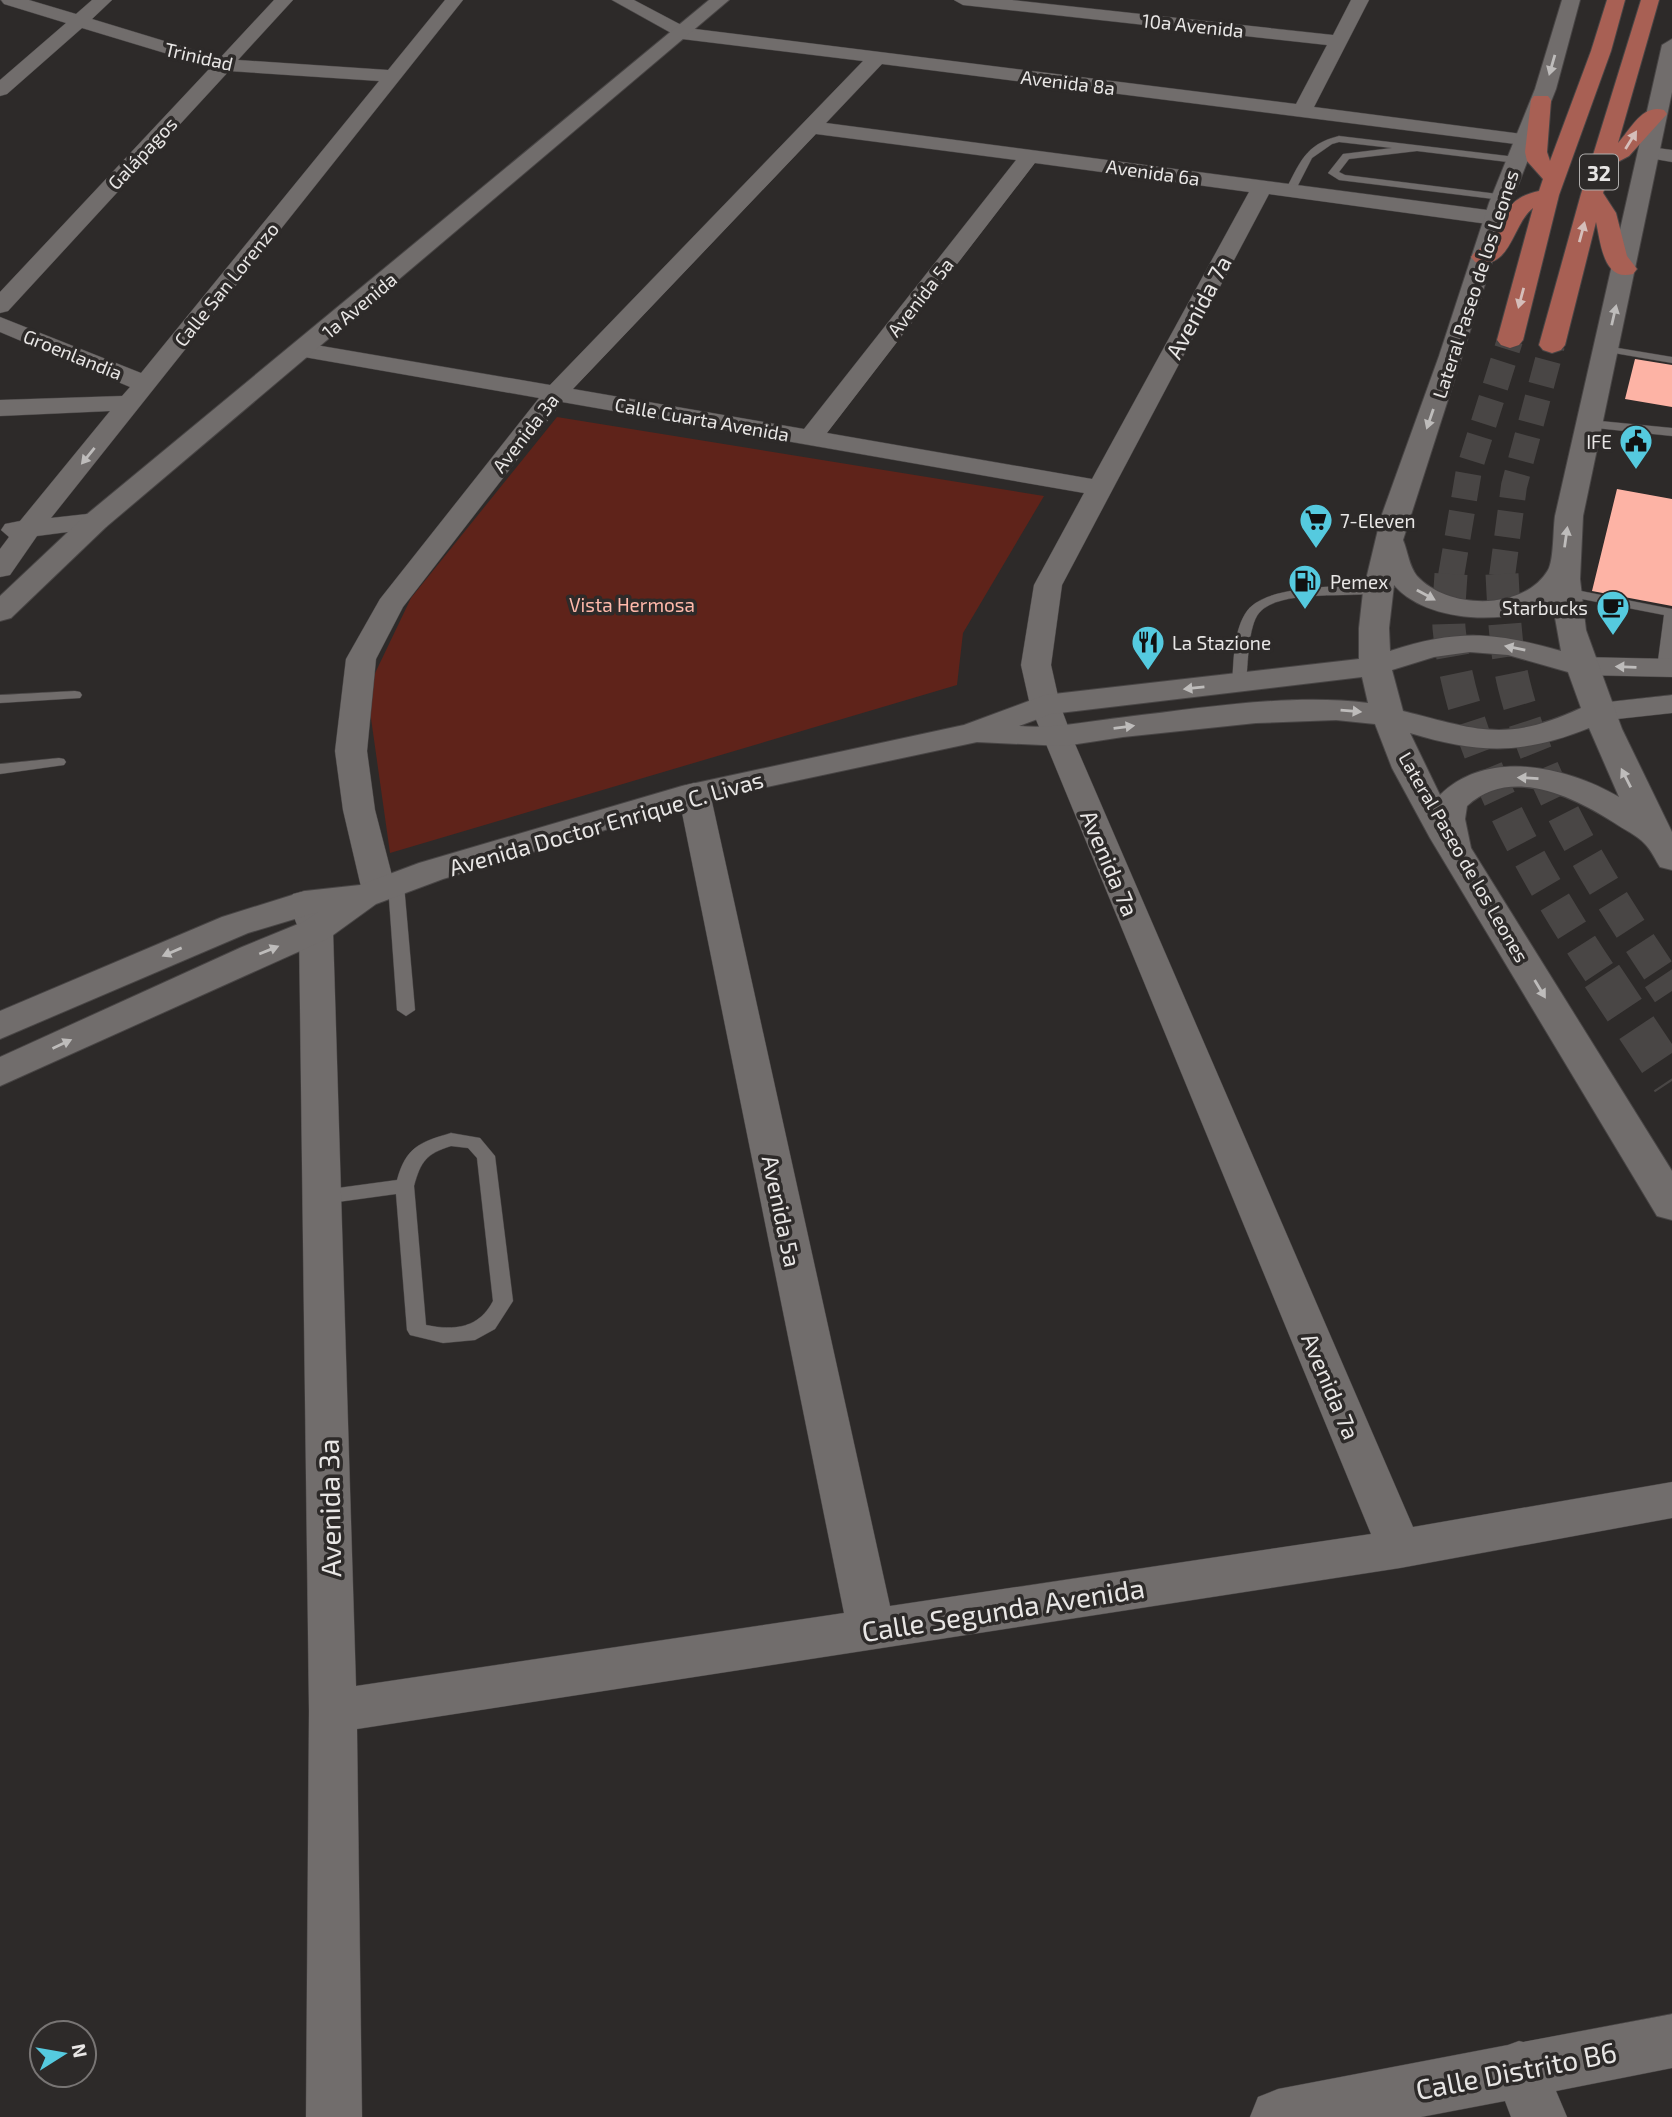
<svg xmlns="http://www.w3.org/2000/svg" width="1672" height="2117" font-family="'Exo 2',sans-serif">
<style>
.green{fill:#5f231a}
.building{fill:#fdb3a5}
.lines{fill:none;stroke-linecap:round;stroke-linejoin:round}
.primary-tunnel-far2{stroke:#494645;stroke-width:26;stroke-dasharray:26 13;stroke-linecap:butt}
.primary-tunnel-far1{stroke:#494645;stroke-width:33;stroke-dasharray:33 17;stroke-linecap:butt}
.primary-tunnel{stroke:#494645;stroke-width:41;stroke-dasharray:41 21;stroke-linecap:butt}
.lane-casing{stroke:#484545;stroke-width:1}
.street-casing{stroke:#484545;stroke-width:1}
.secondary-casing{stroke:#484545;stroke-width:2}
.primary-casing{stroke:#484545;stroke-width:2}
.lane{fill:#716d6c;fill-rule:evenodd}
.street{fill:#716d6c;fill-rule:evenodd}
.secondary{fill:#716d6c;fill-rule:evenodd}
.primary{fill:#a86054;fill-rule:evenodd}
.oneway{fill:#bebcbb}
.oneway2{fill:#d5beba}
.labels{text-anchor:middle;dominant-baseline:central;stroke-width:7;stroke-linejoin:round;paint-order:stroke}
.far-street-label{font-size:19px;fill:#e8e6e5;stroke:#2d2a29}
.far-poi-label{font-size:19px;fill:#e8e6e5;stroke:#2d2a29;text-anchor:start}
.far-park-label{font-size:19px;fill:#feb8aa;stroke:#2d2a29}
.shield{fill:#2d2a29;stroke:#b0aead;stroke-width:2}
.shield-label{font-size:21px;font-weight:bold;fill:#e8e6e5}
.street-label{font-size:23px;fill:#e8e6e5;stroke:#2d2a29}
.near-street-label{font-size:28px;fill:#e8e6e5;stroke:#2d2a29}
</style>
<rect width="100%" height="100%" fill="#2d2a29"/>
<path class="green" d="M557 417 1044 496 963 633 957 685 390 853 367 690 411 598Z"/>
<path class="building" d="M1635 359 1672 365V407L1625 399Z
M1617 489 1672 499V606L1592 591Z"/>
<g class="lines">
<path class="primary-tunnel-far2" d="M1451 576 1469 470 1510 340
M1502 576 1514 486 1552 345"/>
<path class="primary-tunnel-far1" d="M1451 574C1450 592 1448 610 1449 628 1460 748 1537 879 1603 978
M1502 574C1504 612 1505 648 1514 685 1541 792 1603 888 1663 978"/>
<path class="primary-tunnel" d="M1602 976 1672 1081
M1662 976 1672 991"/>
<defs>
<path id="lane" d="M1339 136 1516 157 1521 160 1516 163 1417 151 1349 159 1339 172 1345 175 1506 195 1507 197 1502 200 1339 180 1328 173 1343 154 1392 148 1339 142 1332 144 1312 158 1294 193H1286L1285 191C1300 163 1305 144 1339 136Z
M1606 346 1672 357V363L1602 351V347Z
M1590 420 1672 428V436L1586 427V421Z
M1378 585 1383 586V592C1352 599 1280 588 1259 613 1248 626 1248 665 1246 683L1239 687 1232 683C1234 661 1233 634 1245 614 1262 583 1346 587 1378 585Z
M1566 588 1672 609V661L1669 671H1659L1657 668 1664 615 1561 595 1559 592Z
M75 691 80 692 82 695 80 698 0 703V695Z
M59 758 64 759 66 762 64 765 0 774V764Z
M396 880 404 885 415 1010 406 1016 397 1010 388 885Z
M451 1133 480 1138 495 1156 513 1301 495 1329 475 1340 443 1343 410 1335 407 1330 396 1194 323 1204 316 1202 314 1197 316 1192 323 1190 397 1180C406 1147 420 1142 451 1133ZM451 1146 468 1148 477 1158 493 1301C479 1328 455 1331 426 1325L414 1186C421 1161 426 1154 451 1146Z"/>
<path id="street" d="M1 0H29L76 14 92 0H112L92 19 220 58 274 0H293L238 60 388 70 445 0H463L51 518 96 513 106 515 110 521 106 527 37 536 10 575 0 577V549L9 537 1 530 5 524 20 521 110 411 0 416V400L122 396 130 387 0 332V317L141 373 379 81 229 71 8 311 0 313V292L211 67 82 28 7 94 0 96V80L66 23 4 4Z
M612 0H634L687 28 1296 104 1327 45 963 5 954 0H1012L1333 35 1351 0H1369L1314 107 1530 135 1533 139 1530 143 1523 145 882 64 826 123 1495 211 1503 213 1506 218 1503 223 1495 225 1269 194 1062 585 1051 665 1060 705 1072 737 1413 1527 1672 1482V1518L1400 1568 357 1729 362 2117H306L309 1711 299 930 288 902 293 894 305 891 317 894 333 930 356 1686 844 1613 678 793 683 786 694 783 705 786 710 793 890 1606 1371 1534 1030 705 1021 665 1034 585 1084 493 562 402 403 607 376 659 367 751 375 810 396 891 391 898 379 902 367 898 362 891 343 810 335 751 346 659 380 599 539 398 304 357 295 355 292 350 295 345 304 343 550 385 863 61 682 39ZM816 134 1016 160 804 429 573 389ZM1035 163 1249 192 1092 479 827 433Z
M1650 147 1672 150V162L1643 157 1640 153 1643 149Z
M1581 657 1672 659V677L1581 675 1570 672 1566 666 1570 660Z
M1672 695V713L1599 721 1588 718 1584 712 1588 706 1599 703Z
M1672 2014V2068L1556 2091 1567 2117H1511L1505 2101 1421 2117H1250L1258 2097 1278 2089 1508 2045 1519 2041 1523 2042Z"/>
<path id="secondary" d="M709 0H729L106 527 11 618 0 621V596L86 515Z
M1562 0H1580L1556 89 1511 203 1403 540C1408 552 1409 566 1417 576 1448 610 1524 611 1548 570 1554 560 1553 529 1555 516L1662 45 1672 39V92L1583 516 1580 579 1586 630 1622 729 1672 832V870L1660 867C1655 859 1651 850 1645 844 1637 835 1623 829 1613 822 1572 796 1510 766 1467 806L1465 819 1471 848 1672 1171V1220L1657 1216 1430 838 1392 768 1375 724 1336 720 1256 723 1123 737 1064 746 977 742 701 801 443 879 376 904 329 938 0 1086V1057L242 947 303 922 318 912 248 933 0 1039V1011L222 917 305 891 360 885 419 863 682 786 964 725 1045 695 1359 659V628L1363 592 1381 517 1439 356 1489 203 1535 89ZM1394 585C1426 623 1511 627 1552 601L1561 651C1494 632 1458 629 1390 651L1389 628ZM1470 652 1508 655 1568 672 1581 708C1506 743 1478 730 1403 711L1392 670 1434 657ZM1362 677 1368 703C1292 693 1203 708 1126 717 1089 721 1056 729 1019 726L1051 714ZM1589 728 1619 797C1567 767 1488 748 1440 795L1410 733C1479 754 1522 755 1589 728Z"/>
<path id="primary" d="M1607 0H1625L1611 51 1559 195 1523 340 1519 345 1510 348 1501 345 1497 340 1533 208C1512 224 1511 271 1475 262L1471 257C1476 250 1483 248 1488 242 1508 218 1502 199 1539 191L1543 179 1527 161 1525 152 1531 100 1534 96H1548L1551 100 1547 152 1550 161 1591 51Z
M1641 0H1659L1618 143C1631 129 1642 104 1664 110L1667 114 1629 156 1612 165 1603 193 1616 213 1627 256 1637 269 1633 274C1603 282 1601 243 1596 222L1565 345 1561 350 1552 353 1543 350 1539 345 1581 194Z"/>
</defs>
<use href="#lane" class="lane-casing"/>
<use href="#street" class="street-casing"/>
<use href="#secondary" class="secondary-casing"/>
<use href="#primary" class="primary-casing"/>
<use href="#lane" class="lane"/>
<use href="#street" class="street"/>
<use href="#secondary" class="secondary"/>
<use href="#primary" class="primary"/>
</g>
<defs><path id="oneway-solid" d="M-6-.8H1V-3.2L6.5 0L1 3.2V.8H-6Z" transform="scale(1.75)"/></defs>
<g class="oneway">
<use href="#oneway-solid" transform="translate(1552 65) rotate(106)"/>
<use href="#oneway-solid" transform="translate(1614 315) rotate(-77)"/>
<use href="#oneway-solid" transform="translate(1430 419) rotate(109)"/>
<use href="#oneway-solid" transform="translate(88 456) rotate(129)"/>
<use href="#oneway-solid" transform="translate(1566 537) rotate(-82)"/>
<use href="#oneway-solid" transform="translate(1426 595) rotate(29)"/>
<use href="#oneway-solid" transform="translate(1515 648) rotate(-169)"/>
<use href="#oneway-solid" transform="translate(1626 667) rotate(-178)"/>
<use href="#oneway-solid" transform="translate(1194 688) rotate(174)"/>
<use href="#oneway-solid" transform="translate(1351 711) rotate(5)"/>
<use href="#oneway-solid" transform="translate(1124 727) rotate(-7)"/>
<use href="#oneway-solid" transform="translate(1528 778) rotate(-177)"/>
<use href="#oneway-solid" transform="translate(1626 778) rotate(-117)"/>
<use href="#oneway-solid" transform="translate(269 950) rotate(-22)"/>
<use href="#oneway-solid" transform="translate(172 952) rotate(157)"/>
<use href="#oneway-solid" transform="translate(1540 989) rotate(59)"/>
<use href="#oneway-solid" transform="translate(62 1044) rotate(-25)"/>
</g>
<g class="oneway2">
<use href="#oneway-solid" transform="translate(1631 140) rotate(-58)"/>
<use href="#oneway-solid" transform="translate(1582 232) rotate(-75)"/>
<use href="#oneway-solid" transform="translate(1521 298) rotate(105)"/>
</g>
<defs>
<symbol id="civic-pin" viewBox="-11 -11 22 30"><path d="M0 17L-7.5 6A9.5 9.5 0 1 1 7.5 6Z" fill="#55cadf" stroke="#2d2a29"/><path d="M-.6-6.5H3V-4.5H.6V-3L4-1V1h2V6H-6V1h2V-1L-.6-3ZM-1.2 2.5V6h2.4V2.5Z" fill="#111"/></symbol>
<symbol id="supermarket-pin" viewBox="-11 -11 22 30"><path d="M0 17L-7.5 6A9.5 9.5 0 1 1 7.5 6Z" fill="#55cadf" stroke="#2d2a29"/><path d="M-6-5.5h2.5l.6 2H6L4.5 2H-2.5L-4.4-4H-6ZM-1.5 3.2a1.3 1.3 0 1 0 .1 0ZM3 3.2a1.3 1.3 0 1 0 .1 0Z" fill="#111"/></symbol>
<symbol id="fuel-pin" viewBox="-11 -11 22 30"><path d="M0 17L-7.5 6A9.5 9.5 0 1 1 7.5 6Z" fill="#55cadf" stroke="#2d2a29"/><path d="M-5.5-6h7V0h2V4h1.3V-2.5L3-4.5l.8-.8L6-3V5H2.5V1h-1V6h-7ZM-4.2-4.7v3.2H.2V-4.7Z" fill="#111"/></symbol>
<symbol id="cafe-pin" viewBox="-11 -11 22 30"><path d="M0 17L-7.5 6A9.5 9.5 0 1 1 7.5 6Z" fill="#55cadf" stroke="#2d2a29"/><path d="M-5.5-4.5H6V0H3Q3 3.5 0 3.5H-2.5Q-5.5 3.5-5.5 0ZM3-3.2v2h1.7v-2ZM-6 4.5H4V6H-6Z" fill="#111"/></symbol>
<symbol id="restaurant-pin" viewBox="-11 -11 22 30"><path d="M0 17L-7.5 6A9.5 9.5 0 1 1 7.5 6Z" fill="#55cadf" stroke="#2d2a29"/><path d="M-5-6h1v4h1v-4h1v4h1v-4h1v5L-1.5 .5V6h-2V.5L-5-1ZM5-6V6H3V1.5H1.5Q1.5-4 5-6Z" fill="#111"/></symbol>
</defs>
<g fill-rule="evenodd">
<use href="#civic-pin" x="1617" y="422" width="38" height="52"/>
<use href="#supermarket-pin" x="1297" y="501" width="38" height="52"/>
<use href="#fuel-pin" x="1286" y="562" width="38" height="52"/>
<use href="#cafe-pin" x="1594" y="588" width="38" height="52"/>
<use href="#restaurant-pin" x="1129" y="623" width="38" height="52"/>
</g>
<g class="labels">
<g class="far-street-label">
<text transform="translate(1193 25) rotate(6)">10a Avenida</text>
<text transform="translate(199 56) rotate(13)">Trinidad</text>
<text transform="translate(1068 82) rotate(7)">Avenida 8a</text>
<text transform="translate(142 153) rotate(-47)">Galápagos</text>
<text transform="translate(1153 172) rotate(8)">Avenida 6a</text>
<text transform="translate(226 284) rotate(-51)">Calle San Lorenzo</text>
<text transform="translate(1475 284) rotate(-72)">Lateral Paseo de los Leones</text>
<text transform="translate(920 297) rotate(-52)">Avenida 5a</text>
<text transform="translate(359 305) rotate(-40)">1a Avenida</text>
<text transform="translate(73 354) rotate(22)">Groenlandia</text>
<text transform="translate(702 419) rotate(10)">Calle Cuarta Avenida</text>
<text transform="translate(525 433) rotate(-52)">Avenida 3a</text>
<text transform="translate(1464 857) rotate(60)">Lateral Paseo de los Leones</text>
</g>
<g class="far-poi-label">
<text x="1612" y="441" text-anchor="end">IFE</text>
<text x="1340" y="520">7-Eleven</text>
<text x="1330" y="581">Pemex</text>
<text x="1588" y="607" text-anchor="end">Starbucks</text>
<text x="1172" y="642">La Stazione</text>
</g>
<g class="far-park-label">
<text x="632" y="604">Vista Hermosa</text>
</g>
<rect class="shield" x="1580" y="154.5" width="38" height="35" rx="5"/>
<g class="shield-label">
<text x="1599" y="172">32</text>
</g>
<g class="street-label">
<text transform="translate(1198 307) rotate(-62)">Avenida 7a</text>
<text transform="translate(606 823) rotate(-16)">Avenida Doctor Enrique C. Livas</text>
<text transform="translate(1110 863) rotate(67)">Avenida 7a</text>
<text transform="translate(782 1211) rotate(78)">Avenida 5a</text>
<text transform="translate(1331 1386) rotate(67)">Avenida 7a</text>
</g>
<g class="near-street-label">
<text transform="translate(329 1508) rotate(-91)">Avenida 3a</text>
<text transform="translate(1003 1609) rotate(-9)">Calle Segunda Avenida</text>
<text transform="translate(1516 2070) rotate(-11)">Calle Distrito B6</text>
</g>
</g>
<g transform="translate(63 2054) rotate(79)"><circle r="33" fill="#2d2a29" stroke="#787574" stroke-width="2"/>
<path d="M0-5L12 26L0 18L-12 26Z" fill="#55cadf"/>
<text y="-10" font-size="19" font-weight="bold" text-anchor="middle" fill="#e8e6e5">N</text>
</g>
</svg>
